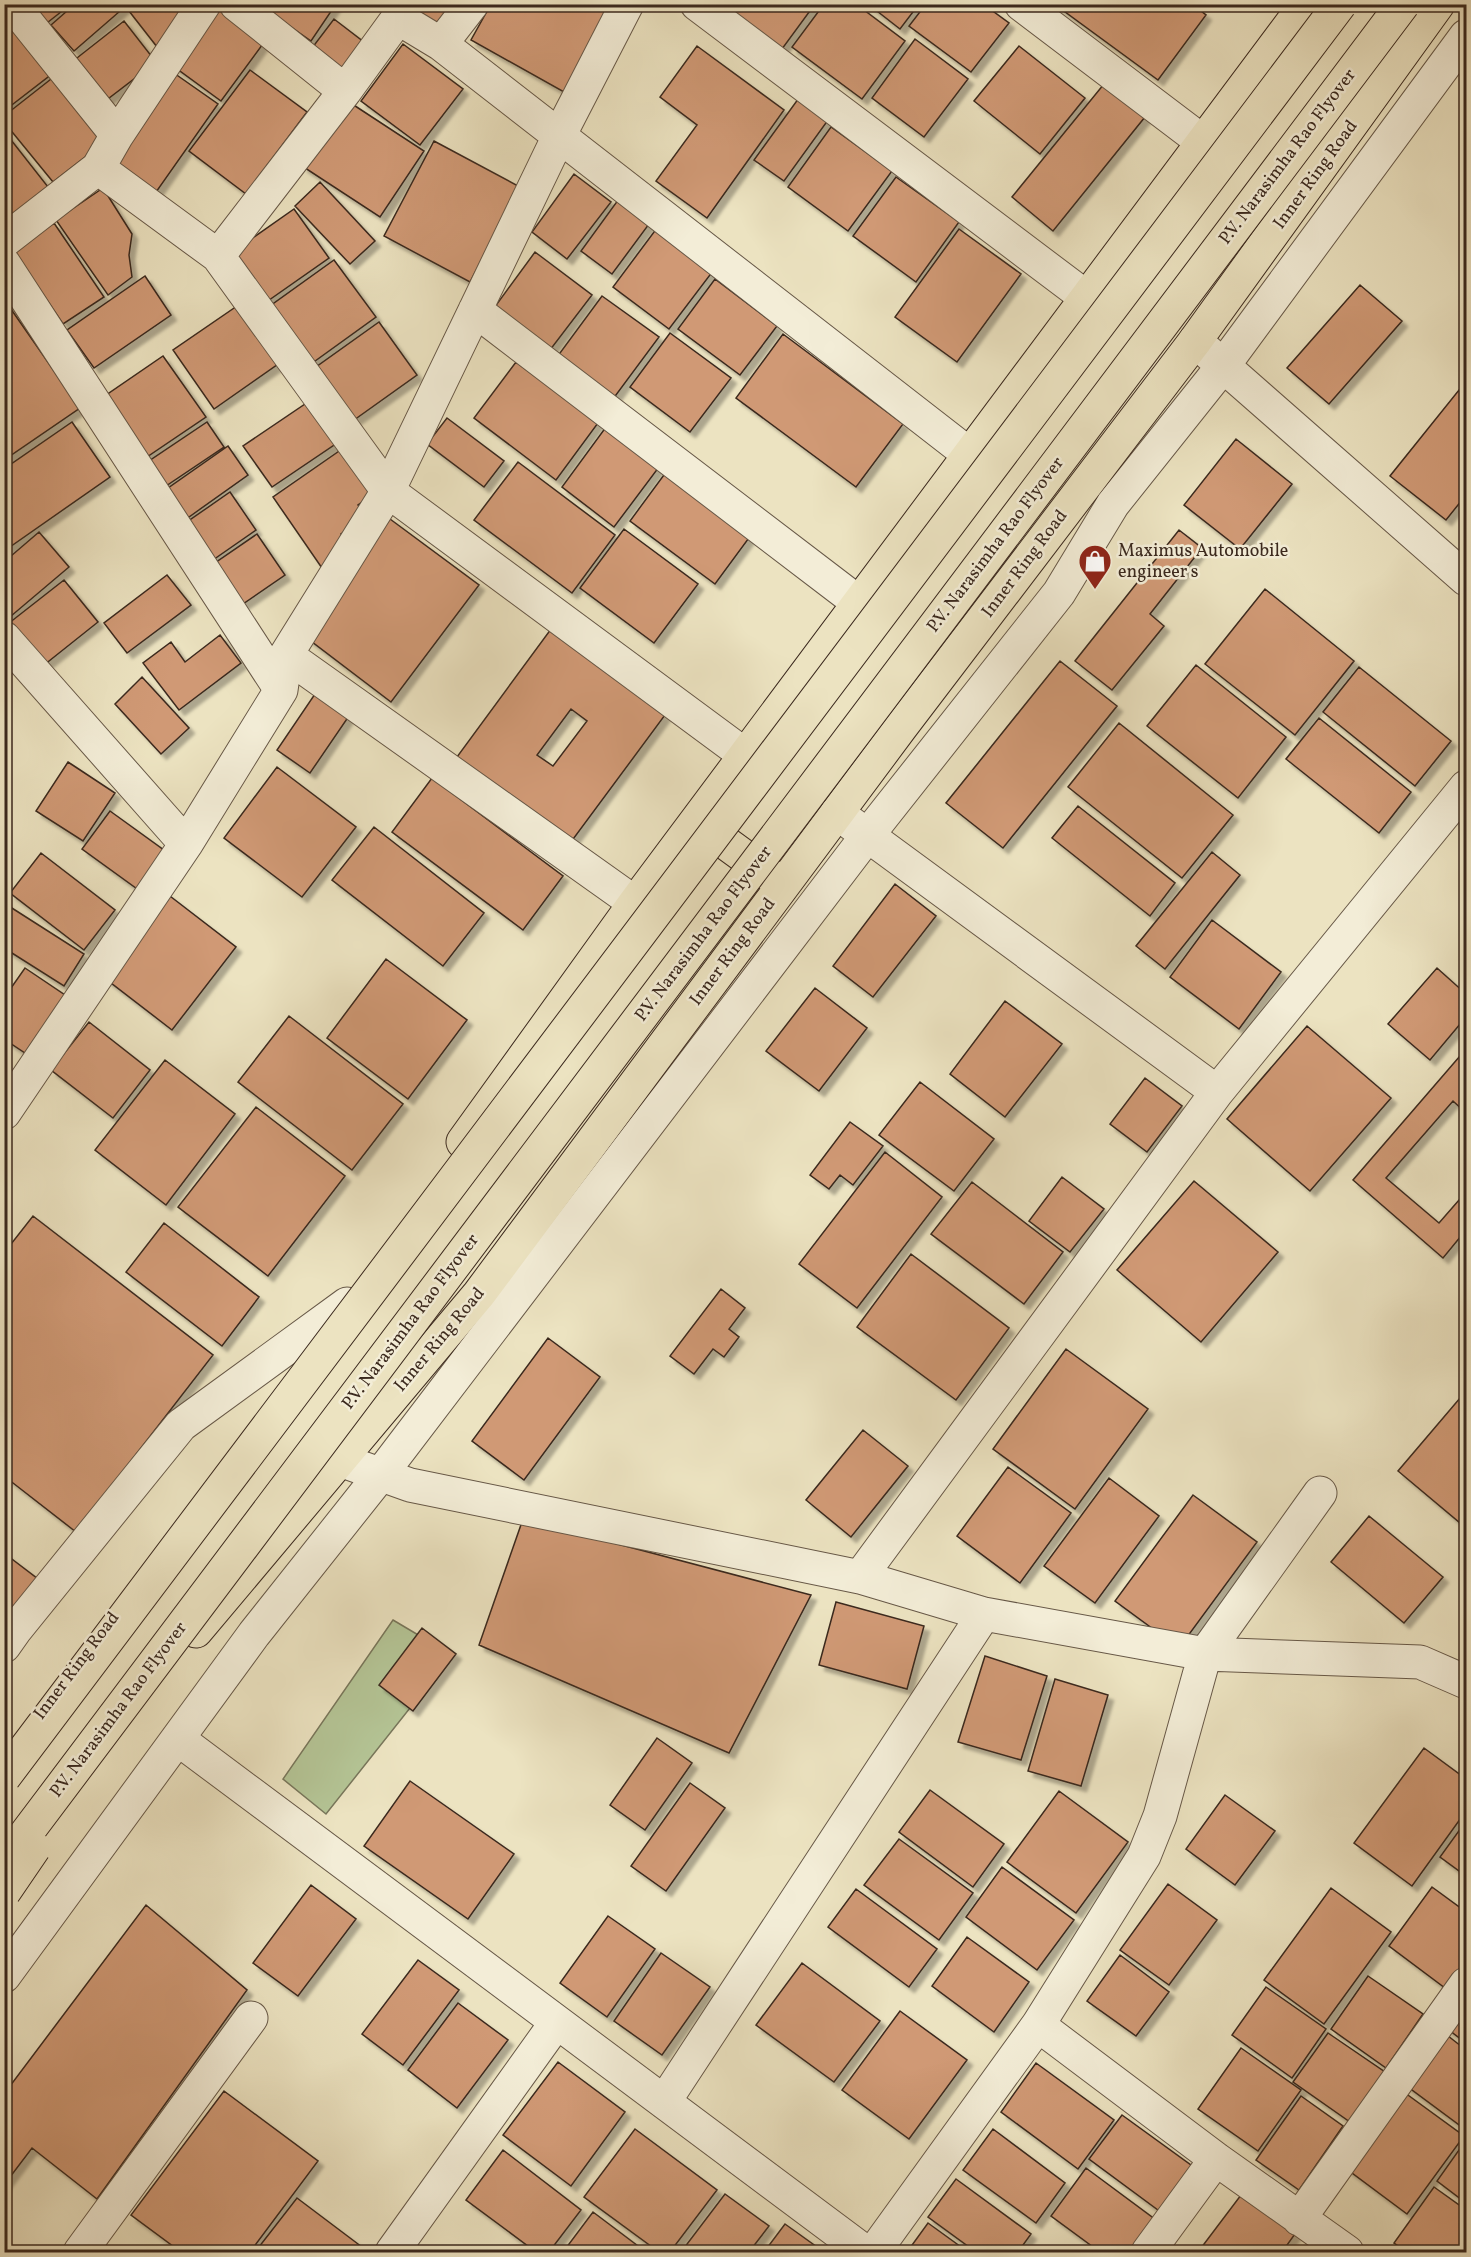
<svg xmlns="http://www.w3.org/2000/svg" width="1471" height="2257" font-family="Vollkorn,serif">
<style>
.green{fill:#b4c495;stroke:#78765a;stroke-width:1.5}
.building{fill:#d09975;stroke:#3b291e;stroke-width:1.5;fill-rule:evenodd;filter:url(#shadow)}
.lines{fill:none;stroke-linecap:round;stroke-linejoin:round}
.minor-casing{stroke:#675847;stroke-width:35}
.tertiary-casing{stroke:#675847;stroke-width:35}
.primary-casing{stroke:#3b291e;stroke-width:35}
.minor{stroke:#f3edd7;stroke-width:33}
.tertiary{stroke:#f3edd7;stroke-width:33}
.primary{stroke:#ece3c1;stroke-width:33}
.motorway-bridge-casing{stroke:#3b291e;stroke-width:35;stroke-linecap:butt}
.motorway-bridge{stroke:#ece3c1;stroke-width:33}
.labels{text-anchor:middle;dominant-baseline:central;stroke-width:5;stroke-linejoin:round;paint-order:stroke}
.street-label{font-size:18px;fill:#3b291e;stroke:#f3edd7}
.poi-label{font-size:18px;fill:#3b291e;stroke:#f3edd7;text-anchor:start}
</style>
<defs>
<filter id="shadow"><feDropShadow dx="5.5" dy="5.5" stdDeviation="1.5" flood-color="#0004"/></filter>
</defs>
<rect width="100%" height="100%" fill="#ece3c1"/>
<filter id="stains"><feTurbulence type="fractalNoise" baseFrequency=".00333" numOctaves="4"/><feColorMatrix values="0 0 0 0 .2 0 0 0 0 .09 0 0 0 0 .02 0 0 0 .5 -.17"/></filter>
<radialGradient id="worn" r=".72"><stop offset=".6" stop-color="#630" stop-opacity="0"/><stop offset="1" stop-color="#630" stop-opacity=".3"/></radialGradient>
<path class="green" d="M393 1620 452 1655 326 1814 283 1779Z"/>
<path class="building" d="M22 4H71L38 30Z
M75 4H127V5L74 51 51 25Z
M137 4H198L161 52 129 11Z
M211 4H223L268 37 221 101 169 63Z
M266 4H336L311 41 264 8Z
M402 4H455L438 29Z
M491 4H613L564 92 471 40Z
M723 4H815L782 49Z
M824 4H856L905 41 862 99 792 47Z
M868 4H919L900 29Z
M926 4H983L1009 23 971 72 909 26Z
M1058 4H1192L1206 15 1158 80 1057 6Z
M16 19 57 70 4 111V28Z
M334 19 373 49 352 78 312 48Z
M124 21 156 62 100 105 68 65Z
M915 39 968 79 924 137 872 98Z
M403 44 463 89 420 145 361 101Z
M697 46 784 110 707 218 656 181 697 125 660 97Z
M1019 46 1085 98 1040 154 974 101Z
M250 70 307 112 246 194 189 151Z
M171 71 218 104 154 195 107 162Z
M60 72 111 137 53 182 4 122V116Z
M1108 79 1149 112 1053 231 1012 197Z
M801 95 831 116 784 181 754 160Z
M346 100 424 151 380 217 302 166Z
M831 127 892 171 848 231 788 187Z
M4 131 52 192 4 229Z
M434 141 520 187 470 282 384 236Z
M574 174 611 202 567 259 532 232Z
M896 177 959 222 916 282 853 236Z
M320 182 375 241 350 264 295 206Z
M103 188 132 234 129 255 132 277 108 295 56 220Z
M621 196 652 220 612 274 581 251Z
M294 209 329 258 262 305 227 256Z
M54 223 104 297 63 324 13 250Z
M657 228 713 271 669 329 613 287Z
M959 229 1021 274 957 362 895 317Z
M535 252 592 295 550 350 494 308Z
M334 260 376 317 304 369 263 311Z
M145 276 171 315 94 368 67 330Z
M715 279 777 326 740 375 678 329Z
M1360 285 1402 321 1329 404 1287 368Z
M602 296 659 337 613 399 557 357Z
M6 302 80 408 4 460V304Z
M240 304 281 362 214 409 173 350Z
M379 322 417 375 347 425 309 372Z
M670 333 731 378 690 432 630 387Z
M783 334 903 424 856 487 736 398Z
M163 356 206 417 138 463 96 402Z
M516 362 598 423 556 480 474 418Z
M1459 390 1466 396V495L1446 520 1390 476Z
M311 400 340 441 272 487 243 446Z
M447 418 504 461 484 487 427 444Z
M72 422 110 477 7 549 4 545V469Z
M207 422 224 447 160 490 143 465Z
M606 427 659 467 614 527 562 487Z
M1236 439 1292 484 1240 549 1184 505Z
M228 446 248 475 182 522 161 493Z
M345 447 376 492 358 505 362 511 356 524 341 534 347 543 324 571 273 497Z
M518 462 615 535 572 593 474 520Z
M672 464 757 527 715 584 630 521Z
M230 492 256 530 210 562 184 524Z
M390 519 479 585 391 702 303 635Z
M624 529 698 584 654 643 580 588Z
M1179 530 1202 548 1150 614 1164 626 1112 690 1075 661Z
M39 532 69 567 4 622V562Z
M257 534 285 575 240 606 212 565Z
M167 575 191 605 127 653 104 623Z
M64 580 98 622 39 669 4 627Z
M1265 589 1354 661 1295 735 1205 664Z
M551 629 665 715 568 846 454 761ZM571 709 587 721 553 766 537 755Z
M220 635 241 663 179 710 143 663 171 642 185 662Z
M1060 661 1117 706 1003 848 946 803Z
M1196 665 1286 737 1238 798 1147 726Z
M1359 667 1451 741 1415 786 1323 712Z
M142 677 189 728 161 754 115 704Z
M317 691 351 713 310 773 277 750Z
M1319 718 1411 792 1379 833 1286 759Z
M1119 723 1233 815 1182 878 1068 787Z
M68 762 115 793 83 841 36 811Z
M277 767 356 827 302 897 224 838Z
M432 778 563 876 523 930 392 832Z
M1078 806 1175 883 1150 916 1052 838Z
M110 811 168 853 140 891 82 849Z
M374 827 484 913 443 966 332 880Z
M1212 852 1240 875 1165 969 1136 946Z
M41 853 115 910 84 950 10 893Z
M895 884 936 916 873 997 833 966Z
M166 893 236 947 172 1030 102 976Z
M4 903 84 954 64 986 4 948Z
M1212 920 1281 972 1239 1029 1170 977Z
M386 959 467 1020 408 1099 327 1038Z
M25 968 65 995 25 1053 4 1039V998Z
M1437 968 1466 994V1017L1430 1060 1388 1024Z
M815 988 867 1028 819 1091 766 1051Z
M1005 1001 1062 1044 1005 1117 950 1074Z
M289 1016 403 1104 352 1170 238 1082Z
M89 1022 150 1070 113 1118 51 1070Z
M1307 1026 1391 1098 1310 1191 1227 1119Z
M1466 1049V1113L1453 1101 1386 1178 1439 1223 1466 1192V1230L1443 1258 1353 1180Z
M165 1060 235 1114 166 1205 95 1150Z
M1145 1078 1182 1106 1147 1152 1110 1124Z
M920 1082 994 1139 954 1191 879 1135Z
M256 1107 345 1176 268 1276 178 1207Z
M850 1122 883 1146 853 1185 840 1175 829 1189 810 1175Z
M885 1152 942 1197 857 1308 799 1264Z
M1062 1177 1104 1209 1070 1252 1029 1221Z
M1194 1181 1278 1252 1201 1342 1117 1270Z
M972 1182 1063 1252 1024 1304 931 1234Z
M33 1216 213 1355 76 1532 4 1476V1253Z
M164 1223 259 1297 222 1346 126 1272Z
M911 1254 1009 1328 956 1400 857 1327Z
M721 1289 745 1308 729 1329 739 1337 724 1357 713 1349 694 1374 670 1356Z
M548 1338 600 1377 524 1480 472 1441Z
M1066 1349 1148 1409 1075 1509 993 1449Z
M1466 1391V1528L1398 1471Z
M863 1430 908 1466 851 1537 806 1500Z
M1008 1467 1071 1513 1020 1583 957 1536Z
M1109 1478 1159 1516 1095 1603 1044 1566Z
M1193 1495 1257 1542 1179 1648 1115 1601Z
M1369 1516 1443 1577 1404 1623 1331 1562Z
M523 1519 811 1595 729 1753 479 1645Z
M4 1553 38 1579 4 1622Z
M836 1602 924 1626 907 1689 819 1665Z
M422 1628 456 1654 413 1711 379 1685Z
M985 1656 1047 1676 1021 1760 958 1742Z
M1055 1679 1108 1695 1081 1786 1028 1771Z
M657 1738 692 1763 645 1830 610 1805Z
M1424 1748 1466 1779V1811L1412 1886 1354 1843Z
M410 1781 514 1854 468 1919 364 1846Z
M690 1783 725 1808 666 1891 631 1866Z
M930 1790 1004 1844 973 1887 899 1832Z
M1059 1791 1128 1842 1076 1913 1007 1862Z
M1225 1795 1275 1831 1235 1885 1186 1849Z
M1466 1821V1876L1440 1857Z
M899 1839 973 1893 939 1940 864 1885Z
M1002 1867 1074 1920 1037 1970 966 1917Z
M1168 1884 1217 1920 1169 1985 1120 1950Z
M311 1885 356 1919 298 1996 253 1963Z
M1432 1887 1466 1912V1975L1453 1994 1389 1946Z
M1331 1888 1391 1932 1324 2024 1264 1980Z
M856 1889 937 1949 909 1987 828 1927Z
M146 1905 247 1990 97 2199 32 2148 4 2185V2094Z
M608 1916 655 1949 607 2017 560 1983Z
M967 1937 1029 1982 994 2032 932 1986Z
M661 1953 710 1987 662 2055 614 2021Z
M1120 1955 1169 1992 1136 2036 1087 2001Z
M418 1960 459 1990 403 2065 362 2034Z
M802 1963 880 2021 834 2082 756 2025Z
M1368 1976 1423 2014 1386 2068 1331 2029Z
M1266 1987 1326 2029 1292 2078 1232 2035Z
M1466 1998V2043L1445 2027Z
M458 2003 508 2040 457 2108 408 2070Z
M900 2011 967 2060 909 2139 842 2090Z
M1443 2032 1466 2050V2130L1404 2084Z
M1328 2033 1385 2072 1350 2122 1293 2082Z
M1241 2048 1301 2090 1258 2151 1198 2109Z
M558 2062 625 2112 571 2186 503 2135Z
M1036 2063 1114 2120 1078 2169 1001 2112Z
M1401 2090 1464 2136 1407 2214 1344 2167Z
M224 2091 318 2161 250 2252H181L131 2215Z
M1301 2096 1343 2126 1299 2190 1256 2160Z
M1122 2115 1195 2168 1162 2213 1089 2159Z
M635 2129 717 2190 670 2252H659L584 2197Z
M993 2129 1065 2183 1036 2223 963 2170Z
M1466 2140V2203L1437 2181Z
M503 2150 581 2210 549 2252H536L466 2200Z
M1086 2168 1156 2220 1133 2252H1100L1051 2216Z
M956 2179 1031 2234 1018 2252H976L928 2217Z
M1434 2187 1466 2210V2252H1407L1394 2243Z
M725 2194 769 2226 749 2252H681Z
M1241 2195 1295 2234 1282 2252H1198Z
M297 2198 366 2250 364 2252H255Z
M593 2212 646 2252H563Z
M928 2223 968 2252H907Z
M785 2224 824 2252H764Z"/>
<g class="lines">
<defs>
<path id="minor" d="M12 4 117 135
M236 4 345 91
M697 4 1087 298
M1021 4 1203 142
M441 44 472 4
M98 168 218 256 388 491 745 755
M4 241 98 168 117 135 204 4
M218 256 345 91 398 18 441 44 970 455
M4 264 281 690
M475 310 859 603
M1195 341 1466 579
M4 638 186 844
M286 655 635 903
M837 813 1217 1092
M4 1113 186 844 281 690 286 655 388 491 559 136 627 4
M340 1460 410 1485 860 1577 984 1614 1205 1654 1420 1662 1466 1682
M860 1577 1217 1092 1466 787
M178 1739 865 2252
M1038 2025 1216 2159 1347 2252
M664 2102 984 1614
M1299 2219 1466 1984
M80 2252 251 2018
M392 2252 556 2023
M874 2252 1038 2025 1144 1856 1160 1816 1205 1654 1320 1493
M1148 2252 1216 2159"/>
<path id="tertiary" d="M4 1646 16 1629 181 1425 347 1304
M4 1976 254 1634 381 1474 867 836 1059 593 1113 504 1223 366 1466 36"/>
<path id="primary" d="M697 822 778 881
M463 1142 635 903 1306 4
M196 1631 479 1294 901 727 1195 341 1438 4"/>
</defs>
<use href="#minor" class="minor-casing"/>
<use href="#tertiary" class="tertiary-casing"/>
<use href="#primary" class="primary-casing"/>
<use href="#minor" class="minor"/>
<use href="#tertiary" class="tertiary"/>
<use href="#primary" class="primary"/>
<defs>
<path id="motorway-bridge" d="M4 1777 1340 4
M4 1863 1403 4
M4 1892 34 1848"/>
</defs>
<use href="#motorway-bridge" class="motorway-bridge-casing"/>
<use href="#motorway-bridge" class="motorway-bridge"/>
</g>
<defs>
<symbol id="shop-pin" viewBox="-11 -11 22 30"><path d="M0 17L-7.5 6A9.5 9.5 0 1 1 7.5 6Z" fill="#8f2418" stroke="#f3edd7"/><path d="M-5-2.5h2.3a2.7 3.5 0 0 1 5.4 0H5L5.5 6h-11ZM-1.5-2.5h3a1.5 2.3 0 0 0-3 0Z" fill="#fff"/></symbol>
</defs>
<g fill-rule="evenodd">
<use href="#shop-pin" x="1076" y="542" width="38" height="52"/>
</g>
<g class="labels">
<g class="street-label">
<text transform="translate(1288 157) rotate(-53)">P.V. Narasimha Rao Flyover</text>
<text transform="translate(1316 175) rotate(-54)">Inner Ring Road</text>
<text transform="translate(996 545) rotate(-53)">P.V. Narasimha Rao Flyover</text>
<text transform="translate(1025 564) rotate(-53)">Inner Ring Road</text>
<text transform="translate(704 934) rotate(-53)">P.V. Narasimha Rao Flyover</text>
<text transform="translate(733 952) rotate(-53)">Inner Ring Road</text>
<text transform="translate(411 1322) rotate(-53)">P.V. Narasimha Rao Flyover</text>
<text transform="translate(440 1340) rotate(-50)">Inner Ring Road</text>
<text transform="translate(77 1666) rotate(-53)">Inner Ring Road</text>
<text transform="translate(119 1710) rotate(-53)">P.V. Narasimha Rao Flyover</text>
</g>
<g class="poi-label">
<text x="1118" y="551">Maximus Automobile<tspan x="1118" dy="21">engineer s</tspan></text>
</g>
</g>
<rect width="1471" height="2257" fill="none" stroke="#ece3c1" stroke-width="24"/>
<rect x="6" y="6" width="1459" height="2245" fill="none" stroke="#3b291e" stroke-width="3"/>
<rect x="12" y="12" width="1447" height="2233" fill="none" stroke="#3b291e" stroke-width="1.5"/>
<rect width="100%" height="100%" filter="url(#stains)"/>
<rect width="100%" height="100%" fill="url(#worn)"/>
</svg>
